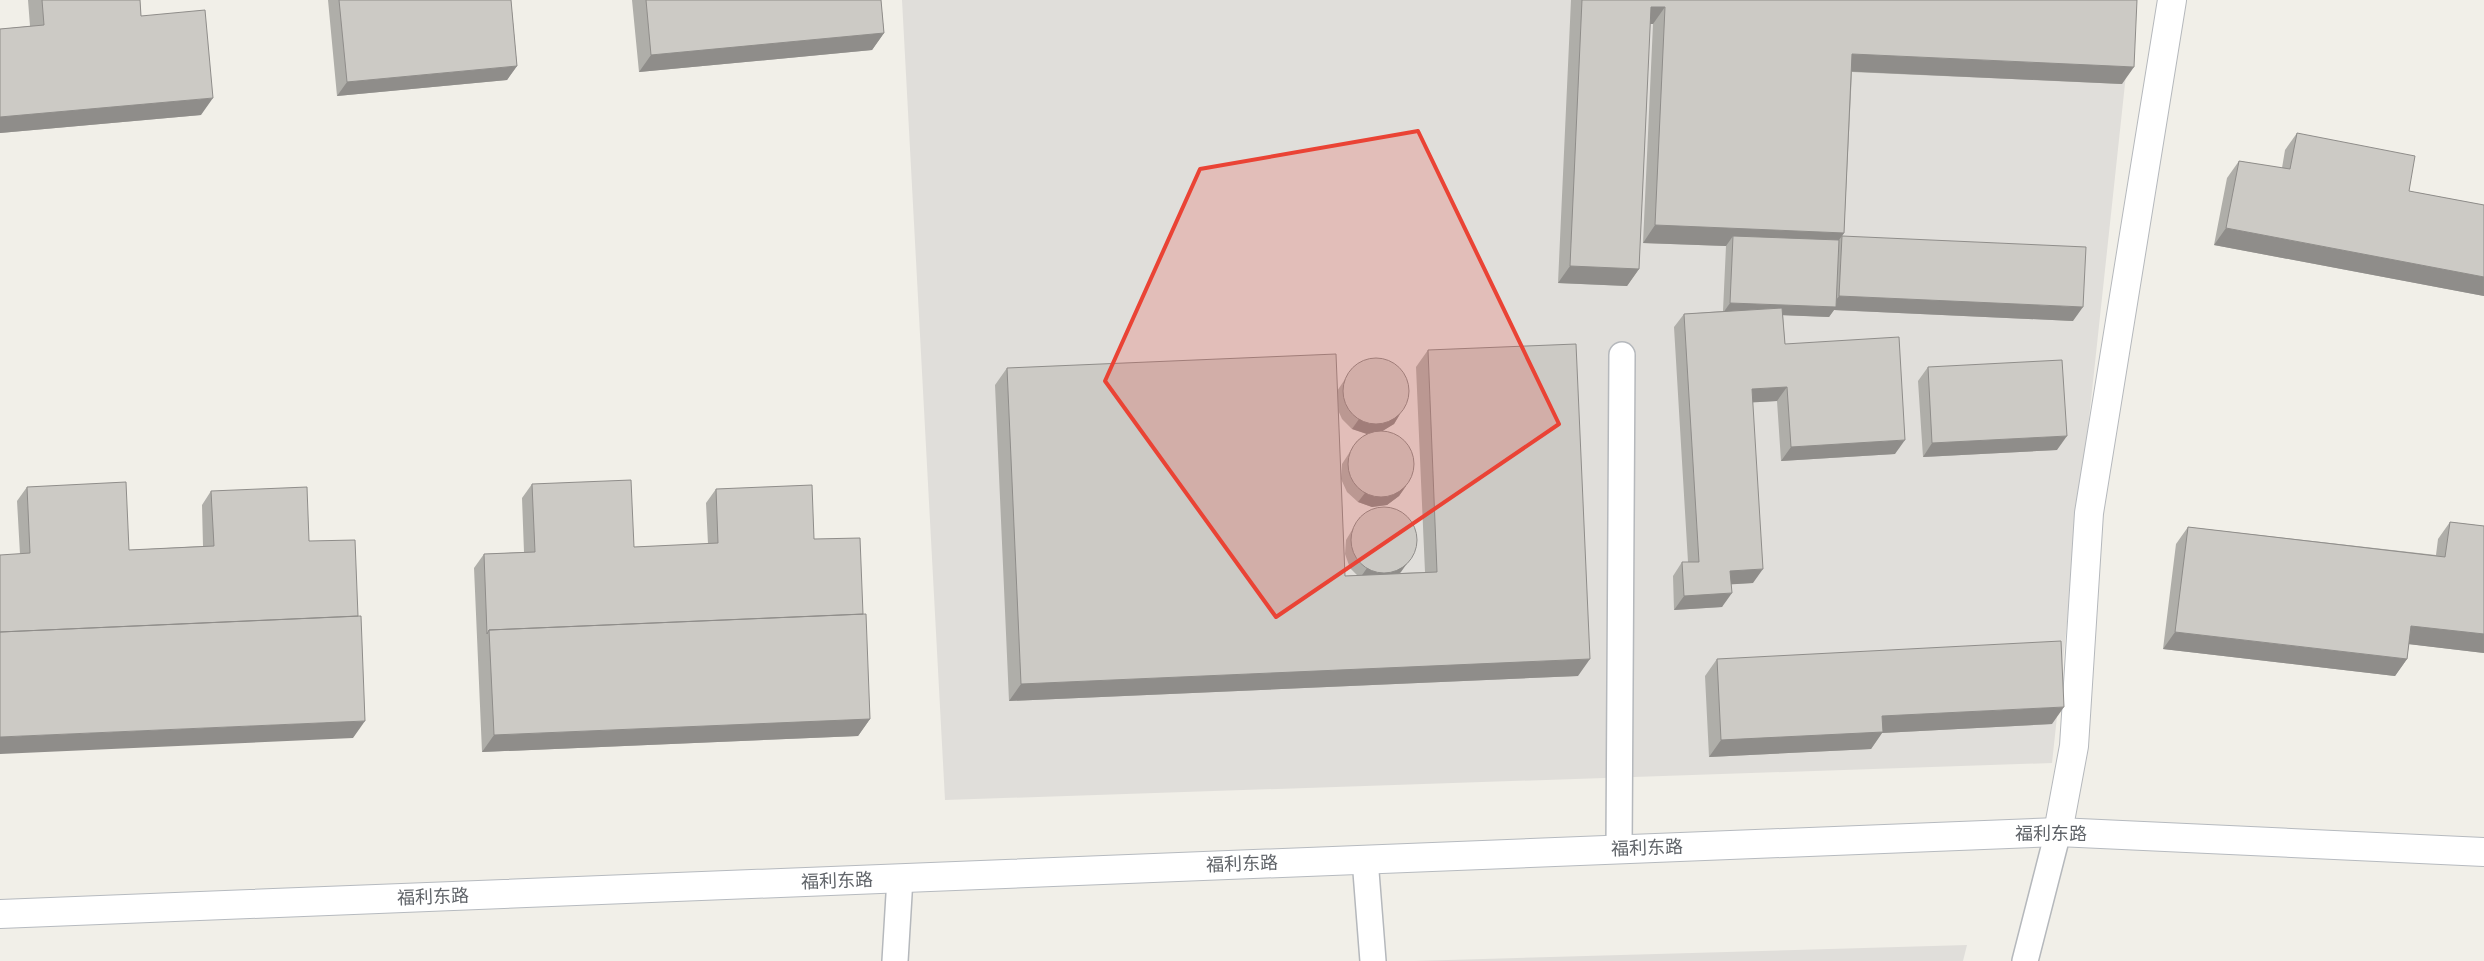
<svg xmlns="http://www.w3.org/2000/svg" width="2484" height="961" font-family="Cabin,'Noto Sans SC',sans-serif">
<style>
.industrial{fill:#e0deda}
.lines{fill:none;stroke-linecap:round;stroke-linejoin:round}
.lane-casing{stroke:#b5b8bc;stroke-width:28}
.street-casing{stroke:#b5b8bc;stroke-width:30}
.secondary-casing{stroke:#b6babf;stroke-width:30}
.lane{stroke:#fff;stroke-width:25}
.street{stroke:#fff;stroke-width:28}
.secondary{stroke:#fff;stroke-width:28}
.wall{fill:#afaea9}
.shaded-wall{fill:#8f8d8a}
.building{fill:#cccac5;stroke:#8f8d8a}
.marked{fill:#ea4335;fill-opacity:0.2;stroke:#ea4335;stroke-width:4;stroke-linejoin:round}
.labels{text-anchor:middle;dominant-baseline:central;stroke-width:5;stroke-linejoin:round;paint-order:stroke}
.street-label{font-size:18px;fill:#5f6368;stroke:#fff}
</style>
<rect width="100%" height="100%" fill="#f1efe8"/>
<path class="industrial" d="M902 0H2134L2052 763 945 800Z
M1967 945 1963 961H1414Z"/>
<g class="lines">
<defs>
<path id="lane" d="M1619 849 1622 355
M1365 859 1373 961
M895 961 900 878
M2025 961 2058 832"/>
<path id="street" d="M2058 832 2074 746 2089 513 2172 0"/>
<path id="secondary" d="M0 914 2058 832 2484 852"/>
</defs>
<use href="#lane" class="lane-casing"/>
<use href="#street" class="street-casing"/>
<use href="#secondary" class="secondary-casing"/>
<use href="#lane" class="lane"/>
<use href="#street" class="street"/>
<use href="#secondary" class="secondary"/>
</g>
<path class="wall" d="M28 0H140L141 16 201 115 0 133V29L30 26Z
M328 0H511L517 66 507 80 337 96Z
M632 0H881L884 33 872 50 639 72Z
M1571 0H2137L2122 84 1852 72 1844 233 1839 241 1842 236 2073 321 1834 310 1829 317 1783 315 1785 344 1895 454 1781 461 1777 401 1753 402V583L1731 584 1722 607 1674 610 1673 576 1682 562H1688L1674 327 1684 314 1723 311 1726 246 1643 243 1653 24H1650L1639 269 1627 286 1558 283Z
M2297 133 2409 191 2484 205V204V296L2214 245 2227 178 2239 161 2282 168 2285 150Z
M1428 350 1578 676 1009 701 995 385 1007 368 1337 391 1352 369 1400 414 1394 424 1382 431 1406 486 1399 496 1387 505 1372 507 1358 502 1347 492 1341 479 1342 464 1357 441 1369 433 1367 434 1352 429 1342 419 1338 410 1345 576 1357 575 1350 568 1345 554 1346 540 1360 517 1401 572 1400 573 1425 572 1416 367Z
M1928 367 2057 450 1923 457 1918 381Z
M532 484 634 547 708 544 706 503 716 489 814 539 863 614 870 719 858 736 482 752 474 568 484 554 524 552 522 498Z
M27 487 129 550 203 546 202 505 211 491 309 541 353 738 20 554 17 501Z
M2450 522 2484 526V653L2409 644 2407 659 2395 676 2163 649 2176 544 2188 527 2436 555 2438 539Z
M1717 659 2052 724 1882 733 1871 749 1709 757 1705 676Z"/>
<path class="shaded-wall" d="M1651 7H1665L1653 24H1639Z
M884 33 872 50 639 72 651 55Z
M1852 54 2134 67 2122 84 1840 71Z
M517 66 507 80 337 96 347 82Z
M213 98 201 115 0 133V117Z
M1655 225 1844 233 1832 250 1733 236 1726 246 1643 243Z
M2226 228 2484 277V296L2214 245Z
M1570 266 1639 269 1627 286 1558 283Z
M1839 296 2083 307 2073 321 1834 310 1829 317 1723 313 1730 303 1831 307Z
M1787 387 1777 401 1743 403 1752 389Z
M1400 414 1394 424 1381 432 1367 434 1352 429 1359 419Z
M2067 436 2057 450 1923 457 1932 443Z
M1905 440 1895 454 1781 461 1791 447Z
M1406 486 1399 496 1387 505 1372 507 1358 502 1365 493Z
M1408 562 1401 572 1389 580 1360 578 1367 568Z
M1763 569 1753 583 1721 585 1730 571Z
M1732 593 1722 607 1674 610 1684 596Z
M2411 626 2484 634V653L2399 643Z
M2175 632 2407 659 2395 676 2163 649Z
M1590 659 1578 676 1009 701 1021 684Z
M2064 707 2052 724 1882 733 1871 749 1709 757 1721 740 1882 716Z
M870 719 858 736 482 752 494 735Z
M365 721 353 738 0 754V737Z"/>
<path class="building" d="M42 0H140L141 16 205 10 213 98 0 117V29L44 25Z
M339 0H511L517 66 347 82Z
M646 0H881L884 33 651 55Z
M1582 0H2137L2134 67 1852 54 1844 233 1655 225 1665 7H1651L1639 269 1570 266Z
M2297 133 2415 156 2409 191 2484 205V277L2226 228 2239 161 2290 169Z
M1733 236 1839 240 1836 307 1730 303Z
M1842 236 2086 247 2083 307 1839 296Z
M1782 308 1785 344 1899 337 1905 440 1791 447 1787 387 1752 389 1763 569 1730 571 1732 593 1684 596 1682 562H1699L1684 314Z
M1576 344 1590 659 1021 684 1007 368 1336 354 1345 576 1437 572 1428 350Z
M1343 391a33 33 0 1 1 66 0a33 33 0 1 1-66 0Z
M2062 360 2067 436 1932 443 1928 367Z
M1348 464a33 33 0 1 1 66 0a33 33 0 1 1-66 0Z
M631 480 634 547 718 543 716 489 812 485 814 539 860 538 863 614 489 630 487 634 484 554 535 552 532 484Z
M126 482 129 550 214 546 211 491 307 487 309 541 355 540 358 616 0 632V555L30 553 27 487Z
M1351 540a33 33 0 1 1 66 0a33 33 0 1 1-66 0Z
M2450 522 2484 526V634L2411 626 2407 659 2175 632 2188 527 2445 557Z
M866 614 870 719 494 735 489 630Z
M361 616 365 721 0 737V632Z
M2061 641 2064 707 1882 716 1883 732 1721 740 1717 659Z"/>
<path class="marked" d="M1418 131 1559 424 1276 617 1105 381 1200 169Z"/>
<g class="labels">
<g class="street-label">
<text x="2051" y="834">福利东路</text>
<text transform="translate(1647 848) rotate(-2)">福利东路</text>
<text transform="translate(1242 864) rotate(-2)">福利东路</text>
<text transform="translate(837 881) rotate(-2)">福利东路</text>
<text transform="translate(433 897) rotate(-2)">福利东路</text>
</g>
</g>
</svg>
